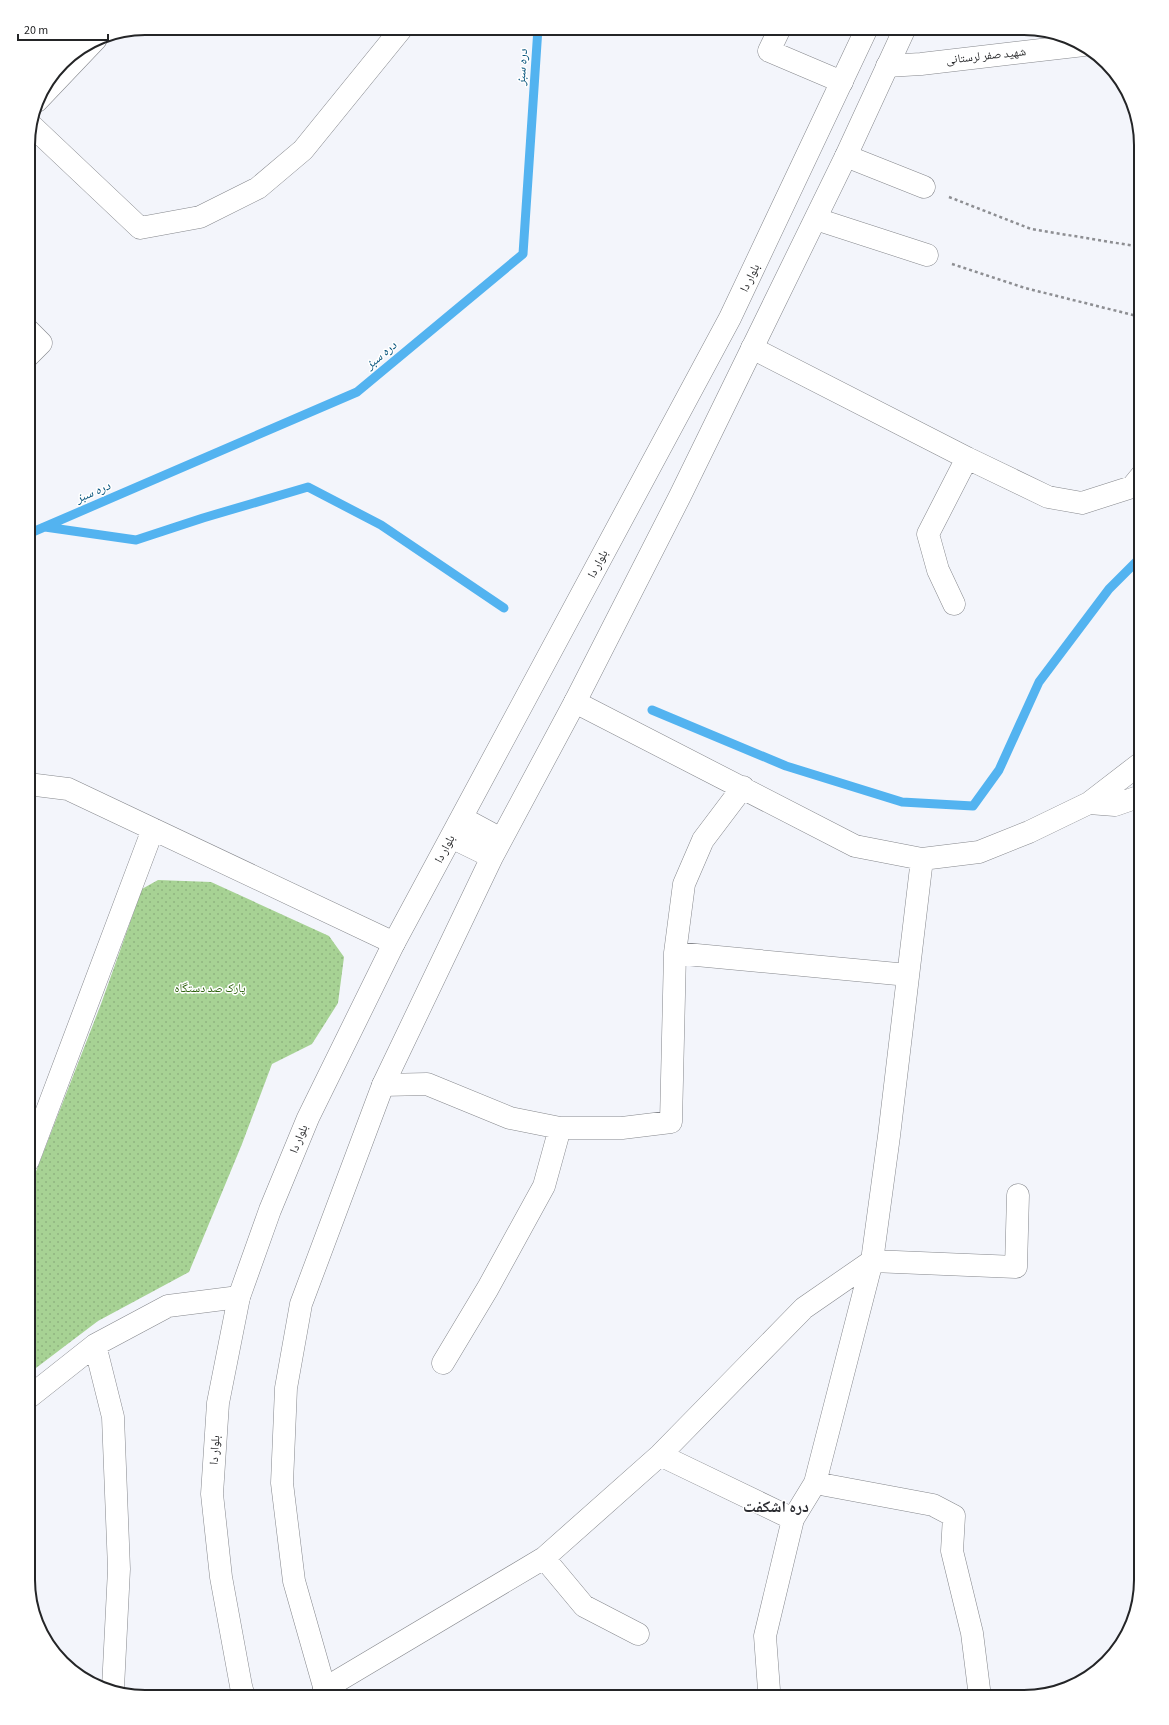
<svg xmlns="http://www.w3.org/2000/svg" width="1169" height="1725" font-family="'Source Sans 3','Noto Naskh Arabic',sans-serif">
<style>
.grass{fill:url(#grass-dots)}
.lines{fill:none;stroke-linecap:round;stroke-linejoin:round}
.stream{stroke:#53b3f0;stroke-width:9}
.minor-casing{stroke:#85878c;stroke-width:23}
.major-casing{stroke:#85878c;stroke-width:23}
.path{stroke:#8d8e92;stroke-width:2.5;stroke-dasharray:3 3;stroke-linecap:butt}
.minor{stroke:#fff;stroke-width:22}
.major{stroke:#fff;stroke-width:22}
.labels{text-anchor:middle;dominant-baseline:central;stroke-width:3;stroke-linejoin:round;paint-order:stroke}
.street-label{font-size:12px;fill:#242527;stroke:#fff}
.park-label{font-size:12px;fill:#2d610c;stroke:#fff}
.water-label{font-size:13px;font-style:italic;fill:#09557d;stroke:#fff}
.district-label{font-size:16px;font-weight:bold;fill:#292a2f;stroke:#fff}
.rim{fill:none;stroke:#242527;stroke-width:2}
</style>
<defs>
<pattern id="grass-dots" width="8" height="8" patternUnits="userSpaceOnUse"><rect width="8" height="8" fill="#a7d294"/><path d="M2 2h.1M6 6h.1" fill="none" stroke="#90b480" stroke-width="1.8" stroke-linecap="round"/></pattern>
</defs>
<rect width="100%" height="100%" fill="#f3f5fb"/>
<path class="grass" d="M158 880 211 882 329 936 344 957 338 1003 312 1044 272 1064 242 1144 189 1272 98 1321 28 1374V1192L101 1004 142 889Z"/>
<g class="lines">
<path class="stream" d="M45 527 136 540 203 518 308 487 381 525 504 608
M28 534 357 392 523 254 538 28
M652 710 786 766 902 802 973 806 999 770 1039 682 1109 589 1141 557"/>
<defs>
<path id="minor" d="M780 28 769 51 842 82
M887 66 921 64 1084 45
M37 101 96 39
M31 125 140 228 200 217 258 188 303 150 402 28
M846 156 924 187
M816 219 927 255
M752 348 967 458 1048 497 1082 503 1132 487 1141 476
M28 356 41 343 28 330
M954 604 938 570 928 534 967 458
M575 702 855 846 922 859 979 852 1029 832 1089 803 1141 763
M28 784 68 789 394 943
M743 787 703 840 684 884 675 953 908 975
M1089 803 1115 805 1141 796
M922 859 889 1136 872 1261 1016 1267 1018 1195
M383 1085 427 1084 510 1118 560 1128H622L671 1122 675 953
M28 1161 153 829
M95 1345 113 1417 119 1569 113 1688
M443 1363 488 1288 544 1186 560 1128
M28 1398 95 1345 168 1306 239 1297
M660 1455 804 1308 872 1261 815 1483 793 1519
M815 1483 933 1505 954 1516 952 1551 972 1633 980 1697
M544 1558 584 1606 638 1634
M324 1689 544 1558 660 1455 793 1519 765 1636 769 1690 767 1697"/>
<path id="major" d="M462 818 501 839
M451 837 492 857
M244 1697 241 1686 221 1577 212 1494 218 1403 239 1297 270 1210 308 1118 394 943 730 318 867 28
M327 1697 294 1581 282 1483 286 1388 301 1304 383 1085 492 857 575 702 680 496 846 156 905 28"/>
</defs>
<use href="#minor" class="minor-casing"/>
<use href="#major" class="major-casing"/>
<path class="path" d="M949 197 1031 229 1141 247
M952 264 1025 288 1141 317"/>
<use href="#minor" class="minor"/>
<use href="#major" class="major"/>
</g>
<g class="labels">
<g class="street-label">
<text transform="translate(986 56) rotate(-6)">شهید صفر لرستانی</text>
<text transform="translate(750 278) rotate(-64)">بلوار دا</text>
<text transform="translate(598 564) rotate(-62)">بلوار دا</text>
<text transform="translate(445 849) rotate(-62)">بلوار دا</text>
<text transform="translate(299 1139) rotate(-68)">بلوار دا</text>
<text transform="translate(215 1450) rotate(-86)">بلوار دا</text>
</g>
<g class="park-label">
<text x="210" y="988">پارک صد دستگاه</text>
</g>
<g class="water-label">
<text transform="translate(522 67) rotate(-86)">دره سبز</text>
<text transform="translate(381 355) rotate(-40)">دره سبز</text>
<text transform="translate(93 492) rotate(-23)">دره سبز</text>
</g>
<g class="district-label">
<text x="776" y="1507">دره اشکفت</text>
</g>
</g>
<path d="M0 0H1169V1725H0ZM145 35H1024A110 110 0 0 1 1134 145V1580A110 110 0 0 1 1024 1690H145A110 110 0 0 1 35 1580V145A110 110 0 0 1 145 35Z" fill="#fff" fill-rule="evenodd"/>
<path class="rim" d="M145 35H1024A110 110 0 0 1 1134 145V1580A110 110 0 0 1 1024 1690H145A110 110 0 0 1 35 1580V145A110 110 0 0 1 145 35Z"/>
<path d="M18 34v6h90v-6" fill="none" stroke="#242527" stroke-width="2"/>
<text x="24" y="34" font-size="12" fill="#242527" stroke="#ffffff" stroke-width="3" paint-order="stroke">20 m</text>
</svg>
